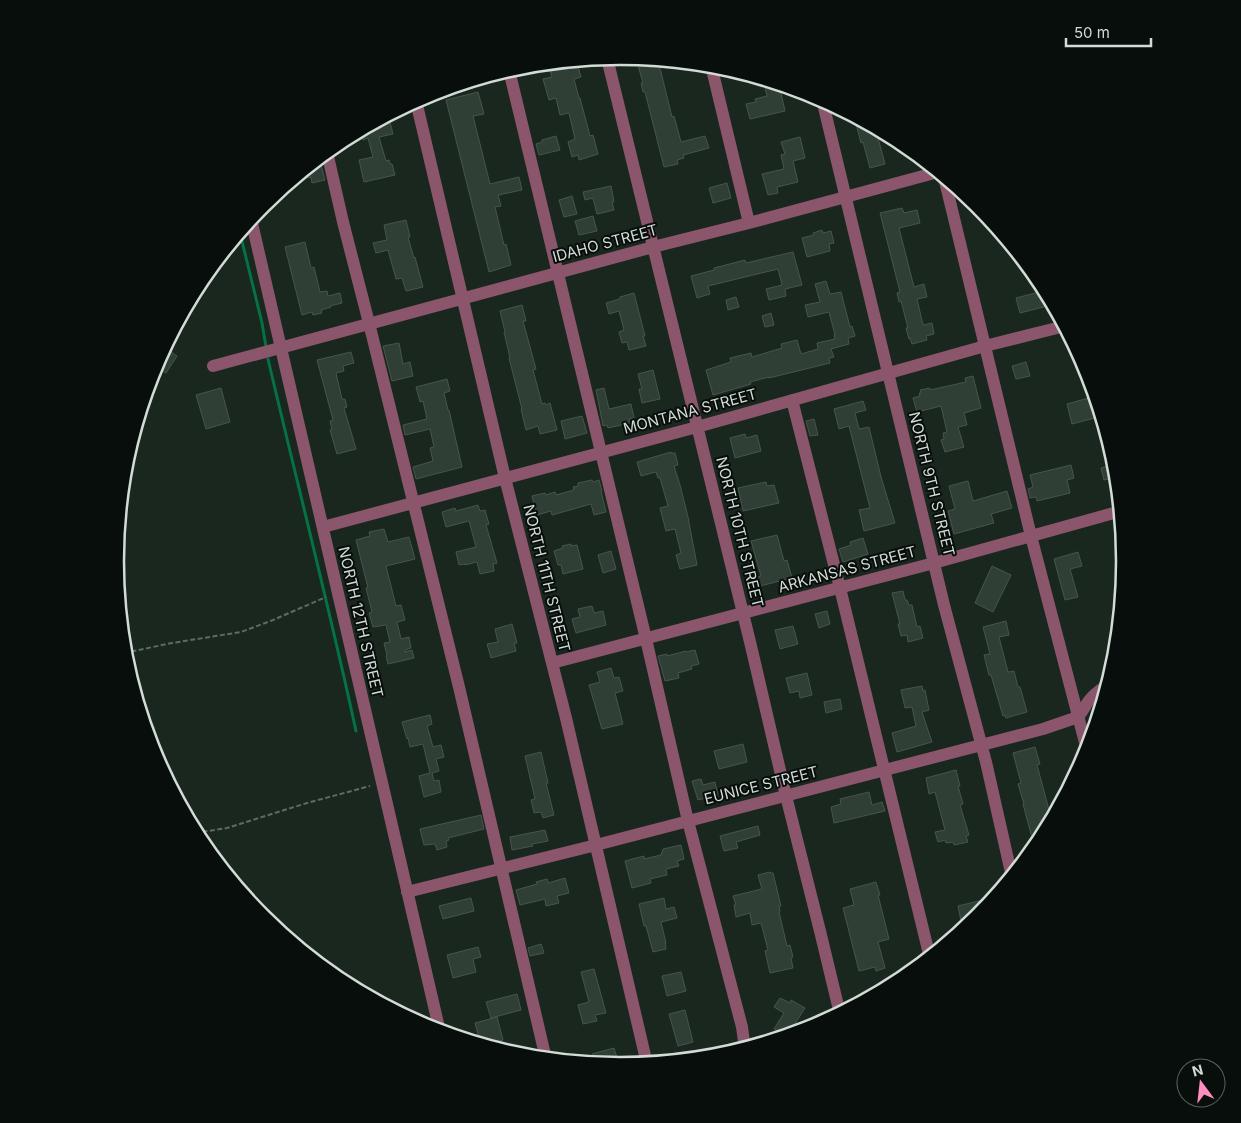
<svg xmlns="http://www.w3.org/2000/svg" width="1241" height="1123" font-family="Inter,sans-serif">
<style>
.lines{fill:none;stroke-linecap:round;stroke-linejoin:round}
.stream{stroke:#057147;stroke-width:3}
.building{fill:#303f36;stroke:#46564c}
.path{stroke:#5e6a63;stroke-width:2;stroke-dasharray:5 2.5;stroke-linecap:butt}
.minor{stroke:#8b566c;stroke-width:12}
.labels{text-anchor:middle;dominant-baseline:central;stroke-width:4;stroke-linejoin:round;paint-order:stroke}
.street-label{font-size:15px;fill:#d2dbd6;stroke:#080e0b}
.rim{fill:none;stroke:#d2dbd6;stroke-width:2.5}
</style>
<rect width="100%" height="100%" fill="#19271f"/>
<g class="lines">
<path class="stream" d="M240 233 262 323 266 347
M268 359C297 483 329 606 356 731"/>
</g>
<path class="building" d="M636 58 658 60 672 117 674 116 681 142 705 136 709 148 683 155 684 158 677 160 678 164 664 167 645 92H643L641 83H643Z
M571 61 573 67 578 66 581 77 574 79 579 98H580L590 136 593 135 598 154 579 160 578 155 572 157 568 142 575 139 569 113 560 115 556 98 549 100 543 79 552 77 548 63Z
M763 79 779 84 785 111 750 119 746 104 756 102 755 99 767 96Z
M478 92 484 114 473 116 490 184 519 177 522 190 498 195 501 206 495 207 504 245 506 244 511 265 489 272 446 100Z
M854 116 890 135 878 138 885 164 870 168 863 142 861 143Z
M389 118 393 134 379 137 386 161 389 160 390 164H392L395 175 364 182 359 160 373 157 368 138 363 140 360 130 377 122Z
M556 136 560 150 539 155 536 144 542 142V140Z
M800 137 805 158 793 161 798 182 777 187 778 193 768 195 762 174 784 169 781 155 785 154 781 142Z
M320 161 325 180 312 183 311 177 290 182 313 163Z
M727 183 731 198 713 203 709 188Z
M611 186 614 202H612L614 210 597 214 593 198 585 200 583 192Z
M572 196 577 214 564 217 559 200Z
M902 208 904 213 917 210 920 223 899 228 914 287 924 284 927 297 917 299 923 325 932 323 934 334 926 336 927 340 912 344 910 338 909 339 906 328H908L901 301 899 302 897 293 900 292 880 213Z
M593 216 597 231 579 235 575 221Z
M406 220 410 237H408L414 258 415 257 423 287 406 291 402 278 396 279 388 250 376 253 373 243 387 240 384 225Z
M822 230 823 233 831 231 834 243 829 244 830 251 807 257 802 238 814 235 813 233Z
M305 242 311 268 314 267 320 292 327 291 328 296 340 293 342 303 330 306 331 307 321 310 322 313 313 315 312 312 302 315 285 247Z
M793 252 802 285 785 289 786 296 769 300 766 289 782 285 778 269 708 286 710 294 697 298 691 276 714 270V268L745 260 746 263Z
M826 281 830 294 841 292 850 327 852 326 855 336 848 338 849 344 831 349 834 357 829 358 830 363 769 378V377L750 382 751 384 713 395 706 370 731 362 730 358 751 353 752 357 782 348 781 344 797 340 801 354 818 349 817 343 835 339 834 335H835L829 312 808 317 805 305 820 302 815 284Z
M1043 291 1047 306 1020 313 1016 298Z
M634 293 645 336H643L646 346 629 350 627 342 622 343 619 332 624 330 619 311 609 314 606 303 620 299V297Z
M736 297 739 307 728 310 726 300Z
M522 305 526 321H523L536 369 533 370 542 404 545 403 546 405 550 403 557 430 540 434 538 426 526 430 521 409H522L509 358H510L504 332H505L500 311Z
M771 313 774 325 765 327 762 316Z
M399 343 403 364 410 362 413 376 392 381 383 346Z
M1075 345 1087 368 1089 373 1079 375 1072 346Z
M168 350 177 356 166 373 157 367Z
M351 352 354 363 343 366 344 371 336 373 342 399H345L347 407 344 408 356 449 337 454 330 430 332 429 330 421 333 420 317 360Z
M1026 362 1030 376 1016 379 1012 366Z
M653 370 660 399 642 403 639 389H642L638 374Z
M973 376 981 408 964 413 967 425 958 427 964 447 945 452 941 440 944 439 943 433 947 432 941 406 917 412 913 398 920 396 919 393H921L920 390 930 388V390L966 382 965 378Z
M447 379 450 391 444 393 448 410H449L462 467 416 479 413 467 433 461 430 448 434 447 430 429 405 435 403 425 427 419 423 401 420 402 416 387Z
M221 388 230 422 206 429 196 395Z
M604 388 609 409 631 404 634 418 629 419 630 423 608 428 607 425 603 426 596 390Z
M1096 396 1102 416 1072 424 1067 404Z
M863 401 866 410 855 413 859 429 869 427 881 477 895 523 864 531 859 510 870 508 849 426 839 429 834 409Z
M582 416 587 433 565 439 561 421Z
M814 419 818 435 810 436 806 421Z
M745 434 746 438 757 435 761 451 735 458 730 438Z
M671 452V453H675L678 465 674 466 680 485 688 517 697 565 680 569 676 555 681 553 675 529 666 531 660 508 668 506 660 478H658L656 472 641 476 637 462Z
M1116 464 1117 477 1104 480 1101 468Z
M1071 465 1074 478 1067 480 1070 493 1037 501 1036 497 1030 498 1028 489 1033 487 1030 475Z
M592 480 593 482 599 480 602 491H601L606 512 594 515 591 504 552 515 551 511 537 515 532 496 545 493 546 495 555 492 556 495 574 490 573 487 578 486V483Z
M968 481 973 501 1007 491 1012 508 991 514 994 523 954 534 948 511 955 509 949 486Z
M766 482 767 486 774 485 779 503 743 511 738 488Z
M478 505 480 511 485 510 489 524 486 525 497 563 493 564 494 571 480 574 477 562 465 565V564L459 565 456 552 476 547 469 521 446 527 442 512 455 508 456 511Z
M384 529 388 542 409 537 415 559 386 566 396 606 401 605 405 620 397 622 401 639 409 637 411 648 405 650V652L412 650 414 658 388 664 386 656 387 655 384 643 390 642 386 625 373 627 369 613 372 612 366 588H368L356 540 370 536 369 532Z
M777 535 784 561 787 560 792 578 760 586 758 577 761 576 751 541Z
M863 538 868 554 843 562 839 549 851 545 850 542Z
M571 544V546L577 545 583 569 563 574 561 565H558L554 551 563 548 562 546Z
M611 551 616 569 603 573 598 555Z
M1078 552 1082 566 1070 569 1078 597 1065 600 1054 559Z
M992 566 1011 575 993 612 975 603Z
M903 591 905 600H907L909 605H912L917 627 920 626 923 638 908 642 907 635 901 636 898 624H900L892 593Z
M592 606 594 613 603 611 606 625 576 633 572 619 580 617 578 609Z
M827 611 830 624 819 628 815 614Z
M1006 621 1009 635 999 637 1008 672 1014 671 1018 687H1020L1027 712 1006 718 1005 715 1003 716 991 675H989L984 655 990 654 983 627Z
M512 624 517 643H514L516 651 491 658 487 644 498 642 495 629Z
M793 626 798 644 780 649 775 630Z
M695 650 699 664 691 666 692 669 678 673 679 678 665 681 658 656 667 654V656L686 651V652Z
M611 668 614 678 619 677 623 691 615 693 623 724 602 729 589 685 600 682 597 672Z
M807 673 812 695 800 698 799 691 790 693 786 678Z
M922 686 923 691 925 690 929 710 922 712 932 742 897 752 892 733 916 726 912 707 905 708 901 690Z
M840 699 842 709 826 713 824 702Z
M430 715 432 724 427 726 433 747 441 745 444 757 436 759 439 771 432 773 434 781 439 780 441 792 424 797 419 776 430 773 423 744 410 747 408 738 407 739 402 722Z
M743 744 747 762 719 769 714 751Z
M1035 747 1040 764 1037 765 1052 821 1040 842 1035 849 1023 804H1024L1018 784 1021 783 1013 753Z
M541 752 548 783H546L554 815 543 818 541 812 534 813 531 800 535 799 525 756Z
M956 770 960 786H958L963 804 960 805 969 835 966 836 968 842 954 845 953 842 946 843 945 840 938 842 935 832 945 830 935 792 929 794 926 778Z
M701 779 703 785 715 782 718 795 698 800 692 781Z
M869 792 872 805 882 802 885 811 834 823 831 807 841 804 840 799Z
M481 815 484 829 448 838 449 840 446 841 447 847 437 850 435 844 424 845 420 829Z
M758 826 760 835 736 842 738 848 724 851 720 836Z
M545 830 548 841 532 844 533 846 512 850 510 837Z
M681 845 684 859 677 861 679 866 666 869 667 875 650 879 651 883 632 888 625 861 644 856V859L661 855 663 849Z
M770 872 771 873H773L781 906H779L780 912H779L787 946 790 945 793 957 791 958 793 968 770 973 765 951 768 950 761 923 752 925 750 913 736 917 734 905H736L733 896 762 889 758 875Z
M565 878 569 893 557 896 559 903 546 906 545 899 520 905 516 890 537 884 536 882 547 879 548 883Z
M876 882 880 895H878L889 939 878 942 885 968 876 971 875 967 859 971 843 908 854 905 850 889Z
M471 898 474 911 443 919 439 906Z
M664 898 666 909 674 907 677 918 661 922 666 943H665L666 949 653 952 646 926H644L639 904Z
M983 900 985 910 978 919 963 931 958 906Z
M541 944 544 953 530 956 528 948Z
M478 947 481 957 473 959 476 972 453 978 447 955Z
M594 969 606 1013 595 1015 597 1021 583 1024 578 1005 589 1002 581 972Z
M681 972 686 991 667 996 662 976Z
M517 994 521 1010 491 1018 486 1002Z
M780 998 790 1003 791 1000 805 1008 787 1036 774 1029 784 1013 774 1007Z
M685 1010 693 1042 678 1046 669 1014Z
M497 1017 503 1040 500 1041 503 1051 481 1045 475 1023Z
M614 1048 618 1061 613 1062 614 1066 595 1064 592 1054Z"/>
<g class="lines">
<path class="path" d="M124 653 172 643 241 632 273 620 326 597
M195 833 227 828 307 803 370 786"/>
<path class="minor" d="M607 58 751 646 786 796 820 931 840 1014
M711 65 749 223
M509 70 646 639 688 821 742 1027 745 1049
M822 99 944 605 986 762 1012 877
M416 101 505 478 566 718 647 1064
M327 152 343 222 369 323 459 687 546 1059
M944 177 1031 536 1088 754
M251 219 440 1032
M213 366 653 247 749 223 938 172
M792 400 840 588 930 958
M323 527 697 427 985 346 1065 326
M552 663 934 563 1121 511
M407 892 596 845 1043 729 1078 717C1081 714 1082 711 1085 707 1089 698 1100 689 1108 685"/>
</g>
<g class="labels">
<g class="street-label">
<text transform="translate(605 243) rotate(-15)">IDAHO STREET</text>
<text transform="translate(690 411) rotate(-15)">MONTANA STREET</text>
<text transform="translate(932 484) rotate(76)">NORTH 9TH STREET</text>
<text transform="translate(740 532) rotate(76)">NORTH 10TH STREET</text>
<text transform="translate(847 569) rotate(-15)">ARKANSAS STREET</text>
<text transform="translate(547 578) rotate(76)">NORTH 11TH STREET</text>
<text transform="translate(361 622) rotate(77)">NORTH 12TH STREET</text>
<text transform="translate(761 785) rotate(-14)">EUNICE STREET</text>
</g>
</g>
<path d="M0 0H1241V1123H0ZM124 561a496 496 0 1 1 992 0a496 496 0 1 1-992 0Z" fill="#080e0b" fill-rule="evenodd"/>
<path class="rim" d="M124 561a496 496 0 1 1 992 0a496 496 0 1 1-992 0Z"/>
<g transform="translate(1201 1083) rotate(345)"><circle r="24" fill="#080e0b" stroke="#59605c"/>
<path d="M0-4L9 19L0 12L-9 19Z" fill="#fd8ebe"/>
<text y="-8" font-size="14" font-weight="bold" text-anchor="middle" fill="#d2dbd6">N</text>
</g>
<path d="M1066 38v8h85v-8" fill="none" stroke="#d2dbd6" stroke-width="2.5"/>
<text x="1074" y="38" font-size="15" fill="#d2dbd6" stroke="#080e0b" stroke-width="4" paint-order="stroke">50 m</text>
</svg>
